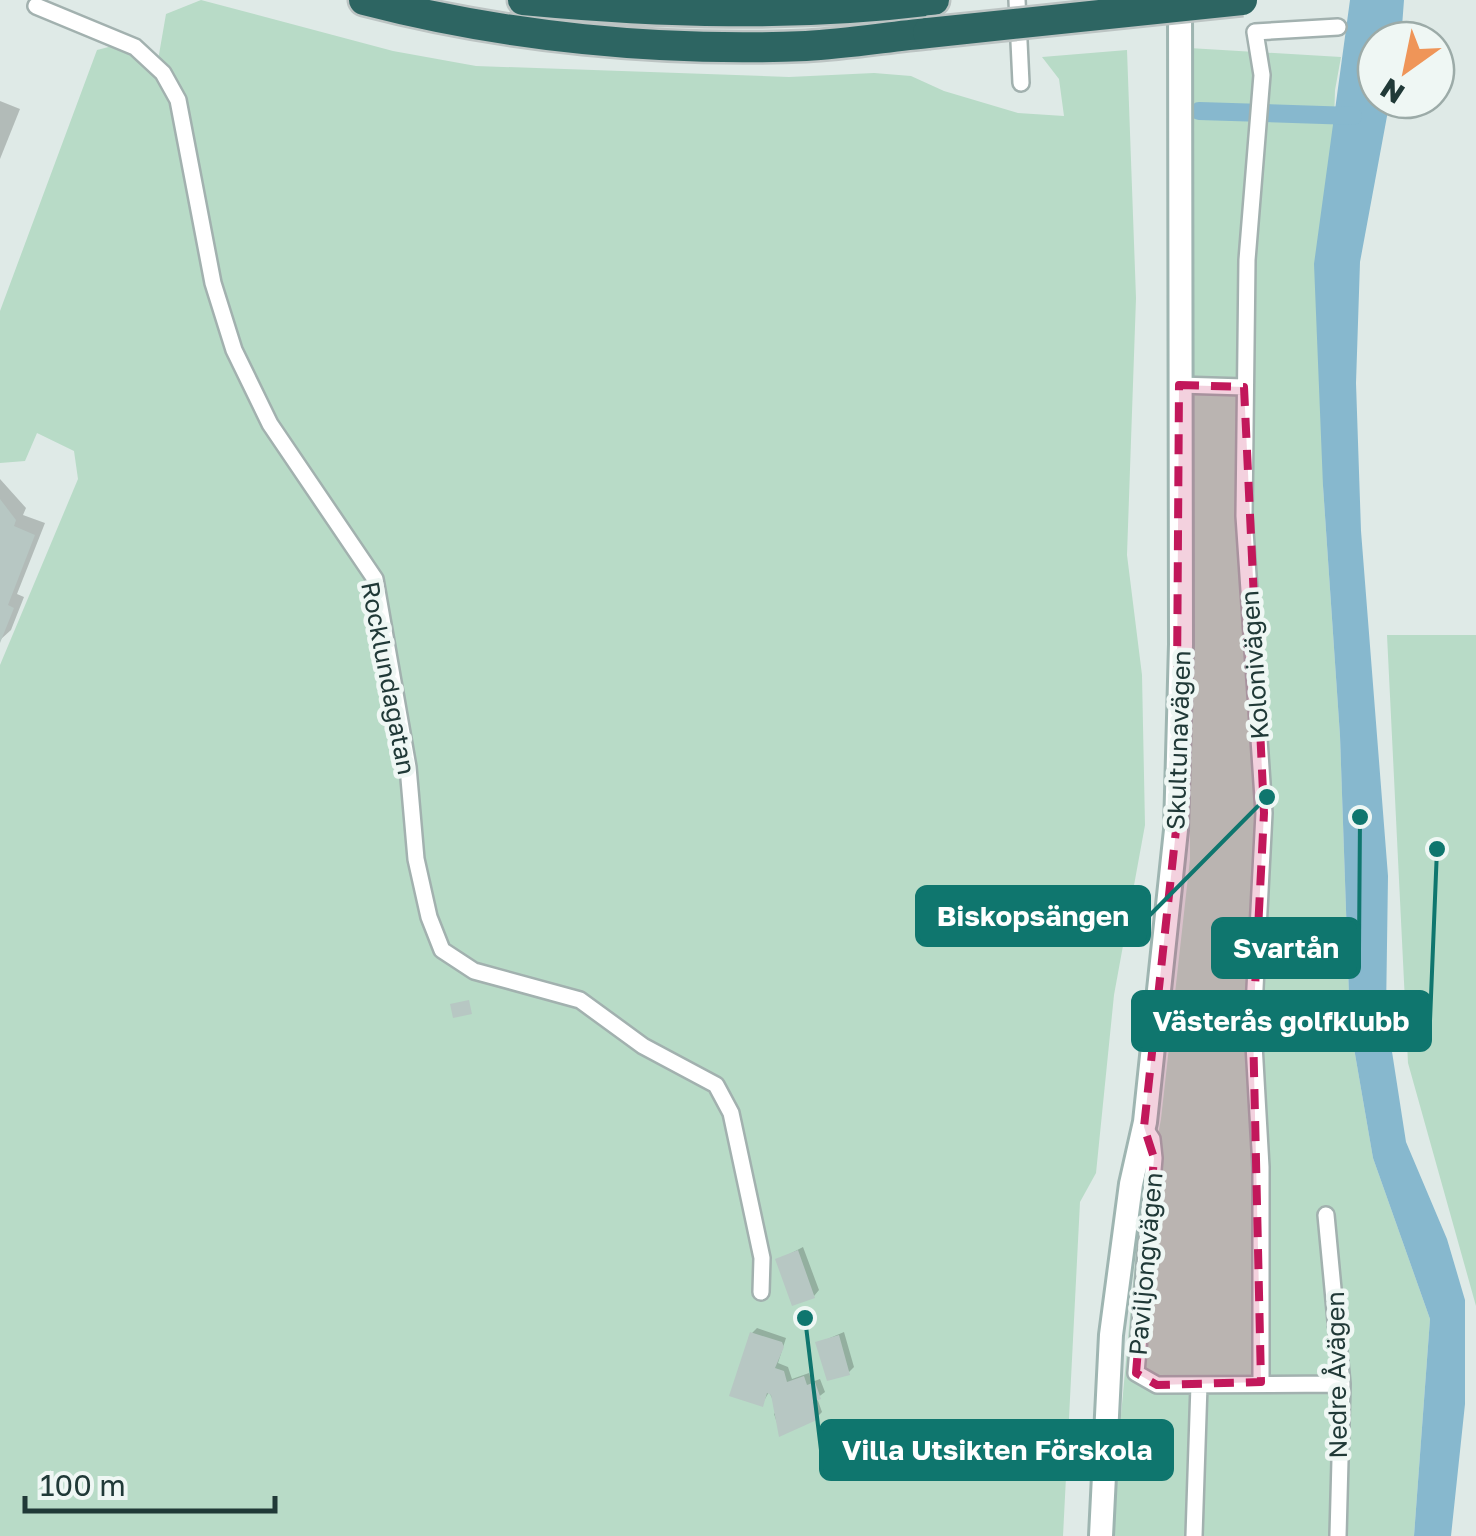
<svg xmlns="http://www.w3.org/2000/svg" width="1476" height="1536" font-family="'Golos Text',sans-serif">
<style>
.green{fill:#b8dbc7}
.water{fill:#87b8ce}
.shadow{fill:#0003}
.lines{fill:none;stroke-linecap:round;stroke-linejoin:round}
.canal{stroke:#87b8ce;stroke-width:18}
.building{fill:#b7c7c3}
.street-casing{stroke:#a2b1af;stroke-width:20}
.secondary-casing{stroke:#9eb5b1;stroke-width:28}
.highway-casing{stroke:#bcc4c3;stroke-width:35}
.street{stroke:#fff;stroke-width:15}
.secondary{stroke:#fff;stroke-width:22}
.highway{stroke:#2d6562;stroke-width:30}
.highway-bridge-casing{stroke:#bcc4c3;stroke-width:35;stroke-linecap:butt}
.highway-bridge{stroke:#2d6562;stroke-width:30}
.marked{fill:#c2185b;fill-opacity:0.2;stroke:#c2185b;stroke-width:8;stroke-dasharray:20 12;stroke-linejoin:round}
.labels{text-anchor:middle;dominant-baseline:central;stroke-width:9;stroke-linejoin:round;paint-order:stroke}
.street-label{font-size:25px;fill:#203937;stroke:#eff7f4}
.leader{fill:none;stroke:#0f766e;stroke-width:4}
.callout-dot{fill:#0f766e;stroke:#eff7f4;stroke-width:4}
.callout{fill:#0f766e;stroke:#0f766e;stroke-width:4}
.callout-label{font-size:28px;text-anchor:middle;font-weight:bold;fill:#fff}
</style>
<rect width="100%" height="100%" fill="#dfeae7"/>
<path class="green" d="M201 0 393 51 476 66 789 77 874 73 911 76 944 91 1018 113 1064 116 1059 79 1042 57 1127 50 1136 298 1127 555 1142 675 1145 825 1114 995 1096 1173 1080 1202 1063 1536H0V665L78 479 74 451 37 433 25 461 0 463V311L97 50 124 43 157 66 166 14Z
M1189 48 1341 57 1335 90 1323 486 1340 736 1350 1025 1373 1158 1430 1319 1414 1536H1110L1136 1251 1161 1119 1190 859Z
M1387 635H1476V1306L1408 1063Z"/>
<path class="water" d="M1350 0H1404L1401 40H1376V100H1390L1360 262 1356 383 1361 531 1388 876 1386 1013 1406 1142 1447 1239 1465 1300V1404L1451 1536H1414L1430 1319 1373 1158 1350 1025 1340 736 1323 486 1314 264Z"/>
<path class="shadow" d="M0 101 20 109 0 159Z
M0 479 26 508 23 515 45 523 17 594 24 597 11 630 0 640Z
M803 1247 819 1290 814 1296 778 1260Z
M757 1328 786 1338 778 1363 788 1367 792 1379 809 1373 812 1382 820 1379 825 1392 817 1398 822 1412 817 1417 781 1434 774 1414 778 1410 769 1392 762 1404 752 1333Z
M844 1332 854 1367 849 1372 818 1343Z"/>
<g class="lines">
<path class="canal" d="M1199 111 1353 116"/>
</g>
<path class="building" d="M0 499 16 520 14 526 35 535 8 605 14 608 0 643Z
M469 1000 472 1014 453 1018 450 1004Z
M798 1250 815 1298 792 1306 775 1259Z
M750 1332 782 1342 784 1347 775 1368 784 1371 787 1382 804 1376 807 1385 815 1382 821 1399 813 1402 819 1419 779 1437 771 1395 767 1393 763 1407 729 1396Z
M839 1335 850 1375 827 1381 815 1342Z"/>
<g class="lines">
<defs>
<path id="street" d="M1017 0 1021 83
M36 6 135 47 163 73 178 100 213 283 234 350 270 424 375 579 408 767 416 859 429 917 442 950 474 971 580 1000 643 1046 716 1085 731 1113 762 1258 761 1292
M1179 385 1244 387
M1144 1127 1152 1139 1154 1158 1136 1373 1157 1385 1342 1384
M1326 1215 1342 1384 1338 1536
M1261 1382V1167L1253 1027 1264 813 1244 516 1247 260 1262 75 1255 32 1338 27
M1194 1536 1199 1385"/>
<path id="secondary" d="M1101 1536 1111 1335 1131 1184 1145 1122 1176 830 1181 644 1180 0"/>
<path id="highway" d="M364 0C506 37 660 52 806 46 846 44 887 37 928 33
M523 0C662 13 796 17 934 0"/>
</defs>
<use href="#street" class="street-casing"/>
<use href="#secondary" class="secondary-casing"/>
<use href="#highway" class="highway-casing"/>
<use href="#street" class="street"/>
<use href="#secondary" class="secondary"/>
<use href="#highway" class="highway"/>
<defs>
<path id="highway-bridge" d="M928 33 1242 0"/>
</defs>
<use href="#highway-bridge" class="highway-bridge-casing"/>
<use href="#highway-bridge" class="highway-bridge"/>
</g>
<path class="marked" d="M1179 385 1244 387 1264 813 1253 1027 1261 1382 1157 1385 1136 1373 1154 1158 1144 1127 1176 830Z"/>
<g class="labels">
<g class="street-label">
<text transform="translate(1254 665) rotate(-94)">Kolonivägen</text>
<text transform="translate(389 678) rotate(79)">Rocklundagatan</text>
<text transform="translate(1178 740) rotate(-88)">Skultunavägen</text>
<text transform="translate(1145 1264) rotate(-85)">Paviljongvägen</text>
<text transform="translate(1336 1375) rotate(-91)">Nedre Åvägen</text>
</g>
</g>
<path class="leader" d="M1267 797L1149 916M1360 817L1359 948M1437 849L1430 1021M805 1318L821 1450"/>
<g class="callout-dot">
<circle cx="1267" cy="797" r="10"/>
<circle cx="1360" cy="817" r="10"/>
<circle cx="1437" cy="849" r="10"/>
<circle cx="805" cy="1318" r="10"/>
</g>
<g class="callout">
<rect x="917" y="887" width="232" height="58" rx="10"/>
<rect x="1213" y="919" width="146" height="58" rx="10"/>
<rect x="1133" y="992" width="297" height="58" rx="10"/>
<rect x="821" y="1421" width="351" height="58" rx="10"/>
</g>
<g class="callout-label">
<text x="1033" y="926">Biskopsängen</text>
<text x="1286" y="958">Svartån</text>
<text x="1281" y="1031">Västerås golfklubb</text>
<text x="997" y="1460">Villa Utsikten Förskola</text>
</g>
<g transform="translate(1406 70) rotate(213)"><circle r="48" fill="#eff7f4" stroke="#9caba8" stroke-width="2.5"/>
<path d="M0-8L18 38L0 25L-18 38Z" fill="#ef9558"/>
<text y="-15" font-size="28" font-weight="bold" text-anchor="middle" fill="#203937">N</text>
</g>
<path d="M25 1496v15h250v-15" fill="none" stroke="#203937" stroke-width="5"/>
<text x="40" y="1496" font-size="30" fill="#203937" stroke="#eff7f4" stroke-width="8" paint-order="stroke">100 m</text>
</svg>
